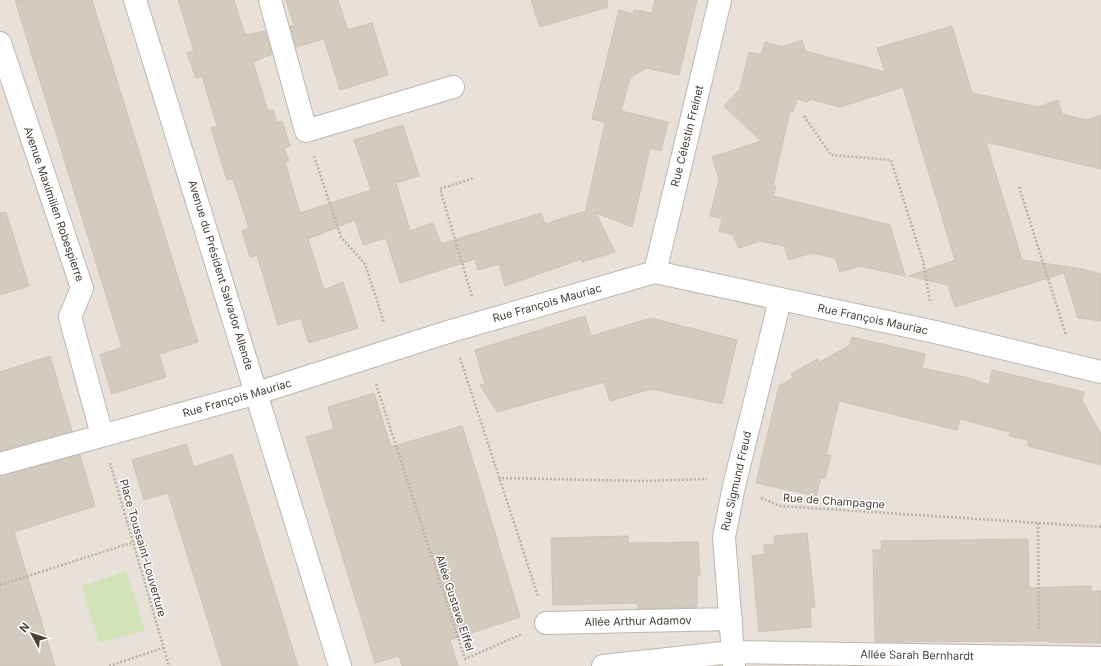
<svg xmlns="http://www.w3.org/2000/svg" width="1101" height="666" font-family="Inter,sans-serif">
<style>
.residential{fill:#e7e1d9}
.green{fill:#d2e3b7}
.building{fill:#d4cbc0;stroke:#cec2b4}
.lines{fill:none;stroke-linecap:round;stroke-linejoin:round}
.minor-casing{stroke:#beb7ad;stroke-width:24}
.path{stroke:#beb2a0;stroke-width:2.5;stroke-dasharray:2 2;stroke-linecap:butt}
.minor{stroke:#fff;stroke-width:22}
.labels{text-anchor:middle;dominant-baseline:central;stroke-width:3;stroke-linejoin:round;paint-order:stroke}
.street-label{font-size:11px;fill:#474039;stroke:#fff}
</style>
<rect width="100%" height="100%" fill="#f3f0ea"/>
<path class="residential" d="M0 0H1101V666H0Z"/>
<path class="green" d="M126 571 145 630 99 643 82 586Z"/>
<path class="building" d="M15 0H92L198 342 159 354 166 377 112 394 100 355 122 347Z
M178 0H234L245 35 265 31 272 54 253 62 268 111 273 110 277 123 282 121 290 146 284 148 289 161 285 162 300 213 371 190 354 140 403 125 419 176 396 183 410 231 433 223 441 244 541 213 545 224 588 210 586 209 605 122 592 119 619 10 633 14 634 10 652 13 655 0H697L679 75 646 68 630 78 621 111 668 122 661 151 650 148 632 227 596 213 615 252 582 262 581 259 505 286 499 264 478 270 475 259 400 283 386 238 363 245 355 220 308 239 324 290 343 282 358 328 309 343 301 318 278 325 257 255 250 257 242 231 249 228 233 179 227 180 211 128 217 126 202 76 196 78 187 53 194 51Z
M286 0H338L348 30 372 23 388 75 340 90 324 39 296 47 290 26 294 25Z
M531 0H607L608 7 540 27Z
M952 26 972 93 1038 107 1058 100 1062 114 1087 120 1101 115V169L986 142 1022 260 1083 269 1101 274V321L1078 318 1064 273 955 307 948 285 909 276 955 260 903 87 840 107 809 99 808 102 797 99 793 111H790L773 185 776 186 773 196 890 225 905 276 860 266 840 272 835 258 811 253 789 260 784 246 760 241 739 248 733 235 719 231 722 219 710 216 719 179 712 157 761 141 724 106 740 89 749 52 761 55 765 42 782 47 802 40 805 51 885 72 877 48Z
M6 212 29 286 0 295V213Z
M585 316 591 336 651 318 737 340 722 404 651 389 610 401 604 382 497 412 480 385 485 384 475 350Z
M852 337 925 354 922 368 969 378 989 385 992 370 1084 392 1082 400 1101 434V465L1028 446V440L1009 436 1010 432 960 419 957 430 839 401 826 455 831 456 825 478H821L816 496 756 483 779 386 793 378 791 374 817 359 820 362 850 345Z
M50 356 72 431 0 451V372Z
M374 393 391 447 462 426 479 480 520 617 450 640 458 666H402L399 656 375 663 306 437 334 429 328 407Z
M186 444 194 467 232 454 298 666H222L168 493 144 500 132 460Z
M80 455 95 506 14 532 55 666H0V476Z
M807 533 815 607 810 608 811 627 759 632 752 556 765 554 764 545 775 544 774 536Z
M628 536V543L698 542 700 575H697V607L638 609V603L553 605 551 538Z
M1028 539 1029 588 1091 586V591H1101V643L1048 642V641L875 642 873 550H882L881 541Z"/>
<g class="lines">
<defs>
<path id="minor" d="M135 0 340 666
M270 0 306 131 453 87
M0 43 82 288 70 317 102 435
M655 272 720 0
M0 464 257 393 451 331 655 272 935 332 1101 372
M546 623 731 619
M603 666 732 652 1101 658
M734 666 724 537 734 486 780 300"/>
</defs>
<use href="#minor" class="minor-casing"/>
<path class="path" d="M804 116 831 155 891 160 923 261 930 302
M314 156 341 237 365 264 384 322
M1019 187 1066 335
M472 296 440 189 474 178
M460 358 538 596
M376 384 465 659 522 634
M110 463 169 666
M498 478 643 481 707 479
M761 498 780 506 1101 527
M1038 523 1039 630
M0 585 134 542
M109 666 163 648"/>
<use href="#minor" class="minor"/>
</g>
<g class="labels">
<g class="street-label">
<text transform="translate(687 136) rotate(-76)">Rue Célestin Freinet</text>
<text transform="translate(54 204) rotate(71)">Avenue Maximilien Robespierre</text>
<text transform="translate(221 275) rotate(73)">Avenue du Président Salvador Allende</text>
<text transform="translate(547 303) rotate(-16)">Rue François Mauriac</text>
<text transform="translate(873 319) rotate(12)">Rue François Mauriac</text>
<text transform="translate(237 398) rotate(-16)">Rue François Mauriac</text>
<text transform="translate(736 481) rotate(-77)">Rue Sigmund Freud</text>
<text transform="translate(834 501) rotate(4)">Rue de Champagne</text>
<text transform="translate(143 548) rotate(74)">Place Toussaint-Louverture</text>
<text transform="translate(455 603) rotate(72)">Allée Gustave Eiffel</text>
<text transform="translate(638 621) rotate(-1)">Allée Arthur Adamov</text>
<text transform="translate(917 655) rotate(1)">Allée Sarah Bernhardt</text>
</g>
</g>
<g transform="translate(32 634) rotate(310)" stroke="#ffffff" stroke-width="3" paint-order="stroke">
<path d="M0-3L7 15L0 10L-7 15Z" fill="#474039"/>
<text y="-6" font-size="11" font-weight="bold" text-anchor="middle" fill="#474039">N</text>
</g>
</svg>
